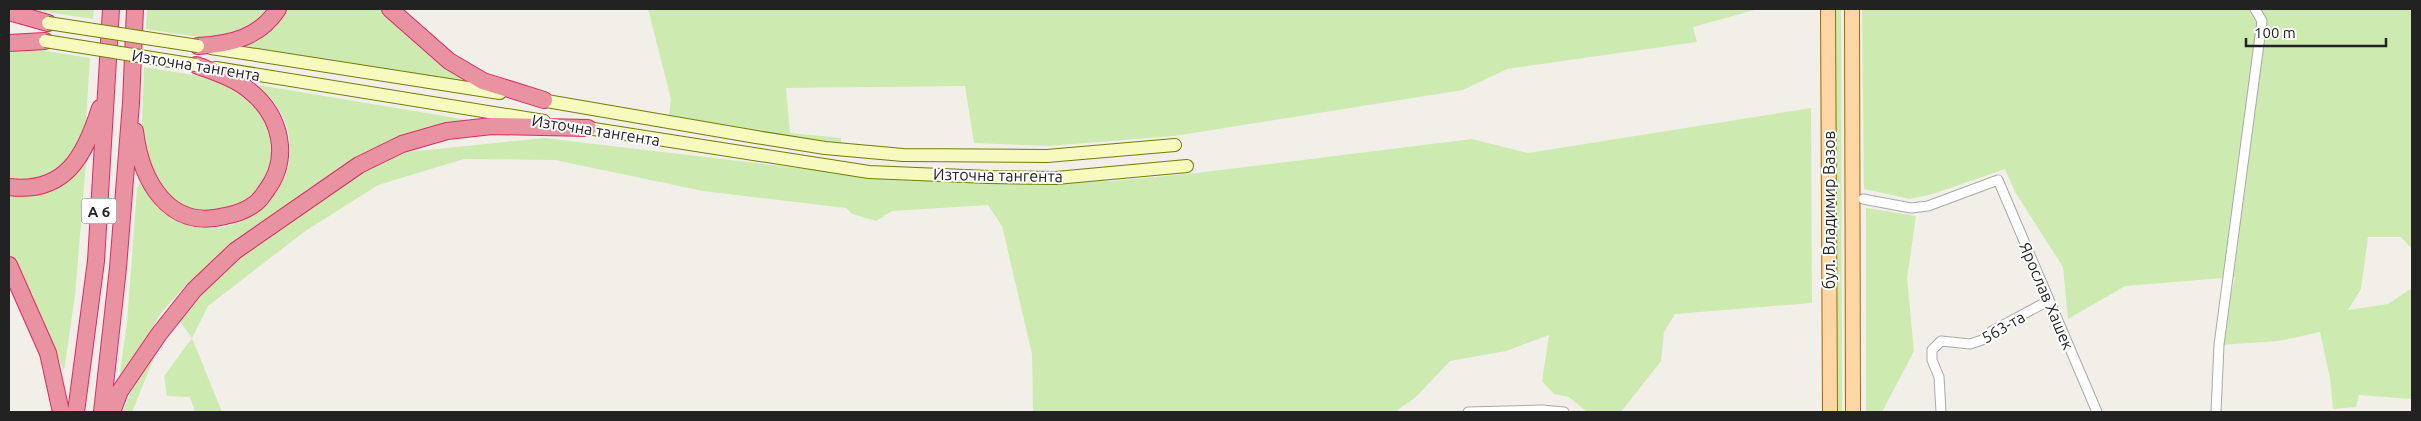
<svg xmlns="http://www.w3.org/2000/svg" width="2421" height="421" font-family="Ubuntu,sans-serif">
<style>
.grass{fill:#cdebb0}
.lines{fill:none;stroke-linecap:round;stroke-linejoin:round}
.street-casing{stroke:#a9a9a9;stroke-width:11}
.secondary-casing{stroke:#707d05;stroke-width:14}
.primary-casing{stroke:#a06b00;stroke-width:16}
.highway-casing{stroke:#dc2a67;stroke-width:18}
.street{stroke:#fff;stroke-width:9}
.secondary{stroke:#f7fabf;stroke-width:12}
.primary{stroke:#fcd6a4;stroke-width:14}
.highway{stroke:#e892a2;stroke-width:16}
.secondary-bridge-casing{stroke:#707d05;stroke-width:14;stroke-linecap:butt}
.secondary-bridge{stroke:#f7fabf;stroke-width:12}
.labels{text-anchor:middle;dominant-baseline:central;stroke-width:4;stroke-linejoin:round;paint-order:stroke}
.shield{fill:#fff;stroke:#646464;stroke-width:1}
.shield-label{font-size:15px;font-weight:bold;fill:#222}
.street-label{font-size:16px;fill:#222;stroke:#fff}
</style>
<rect width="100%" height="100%" fill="#f2efe9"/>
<path class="grass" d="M27 9H94L93 19Z
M147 9H272L241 35 205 38 146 29Z
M284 9H385L481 86 226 47Z
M648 9H1758L1693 27 1697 42 1507 69 1463 90 1174 136 1048 146 974 143 965 86 786 88 790 133 841 138V145L669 115 671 99Z
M1834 9H1841L1842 412H1837Z
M1862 9H2412V249L2401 237H2368L2361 289 2348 310 2388 304 2412 288V284L2411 399 2359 395 2356 407 2333 409 2330 378 2320 332 2279 341 2219 345 2235 277 2125 286 2068 319 2063 267 2015 192 2005 169 1933 194 1910 199 1864 189Z
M9 49H34L90 58 85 138 52 177 9 184Z
M144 67 211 78 258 100 276 152 264 187 236 211 190 215 158 191 141 147Z
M258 85 480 122 406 136 376 147 274 213 223 251 185 286 161 313 119 381 127 322 137 188 140 183C147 192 151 202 160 210 221 260 310 199 286 124 281 108 269 96 258 85Z
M1811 108 1812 303 1675 314 1664 332 1661 361 1621 412H1587L1569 397 1554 394 1542 381 1549 335 1506 351 1450 361 1416 397 1395 412H1033L1032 354 1002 226 988 205 892 211 876 221 852 214 846 208 703 191 555 160 464 159 378 185 304 232 208 306 192 338 222 412H195L190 397 167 396 164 376 192 338 177 317 238 254 338 184 397 153 544 138 900 180 1030 184 1113 181 1196 173 1472 139 1528 153Z
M86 163 75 295 64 371 32 294 9 257V191L56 183Z
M1866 208 1916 216 1907 278 1914 351 1882 412H1866Z
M164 333 132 412H123L139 372Z"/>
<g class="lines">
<defs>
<path id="street" d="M1863 199 1911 208 1928 206 1998 180 2097 412
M1468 412 1542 410 1564 412
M1941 412 1939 377 1932 360V350L1941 341 1970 344 1982 340 1992 331 2048 301
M2216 412 2219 345 2262 21 2255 9"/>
<path id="secondary" d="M211 48 500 93
M216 68 544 121
M535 99 756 137 825 148 903 155 1047 156 1175 145
M581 127 869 172 989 177 1056 178 1187 166"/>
<path id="primary" d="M1828 9 1830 412
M1852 9 1853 412"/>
<path id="highway" d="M390 9 449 61 483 81 544 100
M9 12 48 23
M9 43 45 41
M198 46C231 44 259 38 278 9
M135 131C141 180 168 231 225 216 236 214 247 210 256 203 260 200 263 195 266 191 291 158 281 116 250 91 235 78 214 72 196 65
M9 187C66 194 85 155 100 108
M9 265 48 353 61 412
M76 412 96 261 111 9
M102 412 118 268 131 103 135 9
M112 412 120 391 159 334 194 290 235 251 359 165 402 144 447 131 492 126 588 128"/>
</defs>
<use href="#street" class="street-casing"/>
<use href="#secondary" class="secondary-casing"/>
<use href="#primary" class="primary-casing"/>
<use href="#highway" class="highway-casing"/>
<use href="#street" class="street"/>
<use href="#secondary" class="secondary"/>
<use href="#primary" class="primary"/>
<use href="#highway" class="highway"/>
<defs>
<path id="secondary-bridge" d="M48 23 198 46
M45 41 196 65"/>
</defs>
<use href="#secondary-bridge" class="secondary-bridge-casing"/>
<use href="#secondary-bridge" class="secondary-bridge"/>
</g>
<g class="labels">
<rect class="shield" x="81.5" y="198.5" width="35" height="25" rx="4"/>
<g class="shield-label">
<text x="99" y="211">A 6</text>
</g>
<g class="street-label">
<text transform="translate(196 65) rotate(9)">Източна тангента</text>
<text transform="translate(596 130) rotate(9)">Източна тангента</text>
<text transform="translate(998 175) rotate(1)">Източна тангента</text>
<text transform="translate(1829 210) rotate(-90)">бул. Владимир Вазов</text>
<text transform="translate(2047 296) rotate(67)">Ярослав Хашек</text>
<text transform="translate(2003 327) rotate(-30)">563-та</text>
</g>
</g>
<rect width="2421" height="421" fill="none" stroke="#222222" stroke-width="20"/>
<path d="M2246 38v8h140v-8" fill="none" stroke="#222222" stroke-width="2.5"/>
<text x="2254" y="38" font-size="15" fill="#222222" stroke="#ffffff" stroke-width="4" paint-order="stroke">100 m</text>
</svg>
